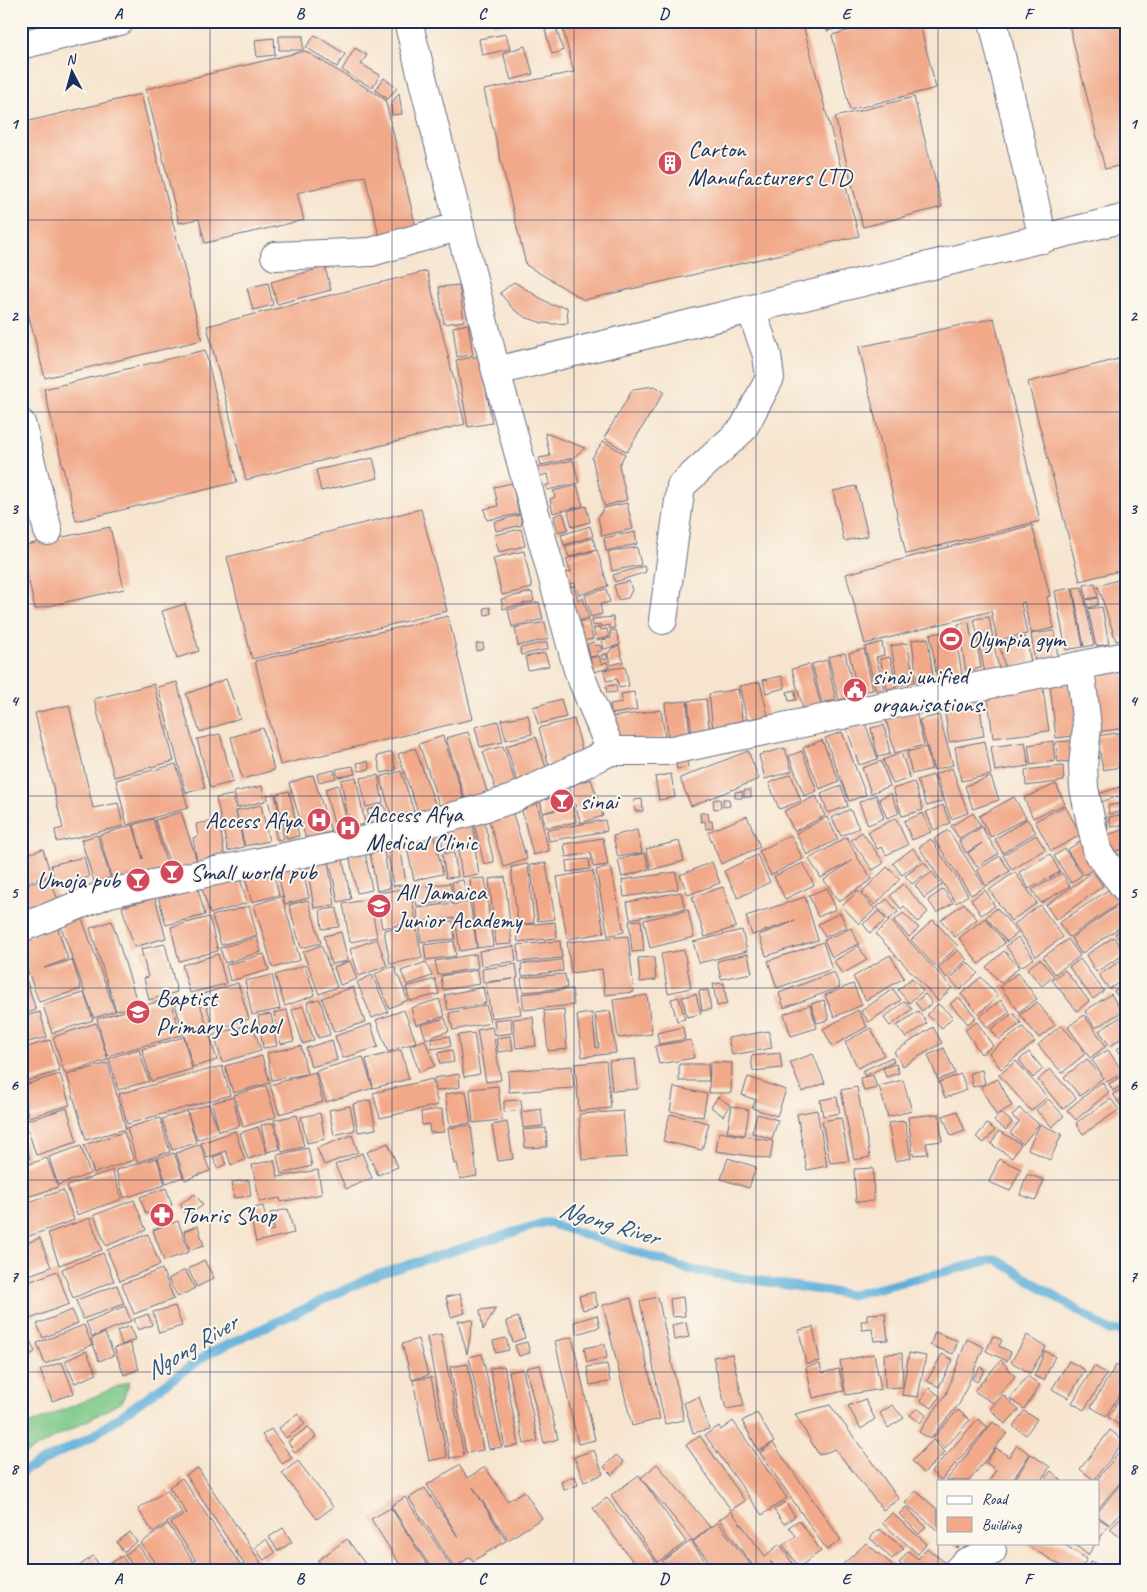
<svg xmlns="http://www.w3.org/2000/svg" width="1147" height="1592" font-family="Caveat,sans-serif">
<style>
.green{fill:#7ac786;stroke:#4a7b72}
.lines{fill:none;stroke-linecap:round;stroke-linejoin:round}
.stream{stroke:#60b0da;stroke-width:9}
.building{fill:#f1a989}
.minor-casing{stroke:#686e85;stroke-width:30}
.minor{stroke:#fff;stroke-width:28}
.grid{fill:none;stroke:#1b2f5e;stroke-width:1;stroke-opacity:0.55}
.labels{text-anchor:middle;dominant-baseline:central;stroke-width:4;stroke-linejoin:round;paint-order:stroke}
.poi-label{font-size:24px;fill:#1b2f5e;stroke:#fbf7ec;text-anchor:start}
.water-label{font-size:25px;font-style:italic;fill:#305683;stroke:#fbf7ec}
.neatline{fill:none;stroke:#1b2f5e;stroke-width:2}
.grid-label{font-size:16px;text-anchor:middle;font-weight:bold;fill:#1b2f5e}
</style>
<rect width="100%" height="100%" fill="#fbf7ec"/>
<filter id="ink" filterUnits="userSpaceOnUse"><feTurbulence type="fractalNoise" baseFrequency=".02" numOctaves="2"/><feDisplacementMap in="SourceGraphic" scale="10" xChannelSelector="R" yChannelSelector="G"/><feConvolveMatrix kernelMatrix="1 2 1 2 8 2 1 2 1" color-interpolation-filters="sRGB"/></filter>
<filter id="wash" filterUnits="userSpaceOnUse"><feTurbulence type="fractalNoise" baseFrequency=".0096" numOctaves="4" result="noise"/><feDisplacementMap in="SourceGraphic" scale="20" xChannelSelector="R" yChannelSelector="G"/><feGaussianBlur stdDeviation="1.12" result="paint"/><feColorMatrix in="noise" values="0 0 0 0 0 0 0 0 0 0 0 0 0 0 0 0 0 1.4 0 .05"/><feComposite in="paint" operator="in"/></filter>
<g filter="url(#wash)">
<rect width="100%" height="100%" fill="#f6e4ce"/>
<path class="green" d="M130 1381 122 1402 21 1456V1428Z"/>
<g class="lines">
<path class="stream" d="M21 1472 91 1437 208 1354 376 1275 546 1222 691 1270 851 1295 996 1259 1110 1331 1126 1330"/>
</g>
<g id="blocks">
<path class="building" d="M493 21H514V22L493 25Z
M564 21H802L859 236 584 300 526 265 484 90 574 72 561 22Z
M825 21H863V22L827 31Z
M886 21H919L936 88 850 110 832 35Z
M1068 21H1126V164L1105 169Z
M556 26 563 51 552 54 545 30Z
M506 34 510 49 482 55 479 39Z
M315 35 345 54 337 67 306 47Z
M279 36H303V50H279Z
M274 38 275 55 257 57 255 40Z
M525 46 533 74 511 80 503 53Z
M355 48 367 55 361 64 380 75 372 88 342 70Z
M305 51 385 99 417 231 380 240 365 176 297 193 304 220 205 243 199 219 179 223 146 89Z
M384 78 397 88 388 99 375 90Z
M399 93 402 114 392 115 391 104Z
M141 94 202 340 45 378 21 287V123Z
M914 97 942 207 863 227 835 117Z
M325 267 331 290 277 304 271 282Z
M427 271 465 424 246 480 207 326Z
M514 282 552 305 567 307 568 323 555 324 542 323 525 317 513 309 500 293Z
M268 283 273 305 253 310 247 288Z
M459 285 464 321 444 324 439 287Z
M994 318 1040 521 906 554 859 347Z
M468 324 473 355 457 357 453 327Z
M205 350 237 482 76 521 44 389Z
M480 356 492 423 468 427 456 360Z
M1126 357V569L1080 581 1028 382Z
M655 386 664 392 627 452 604 438 633 389Z
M545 433 585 448 573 458 541 465 539 458 550 456Z
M603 441 625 454 619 465 627 500 604 506 592 458Z
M373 458 378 478 321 491 316 470Z
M573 460 579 483 547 490 546 485 550 484 548 474 539 476 537 468Z
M512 483 519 514 487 520 484 509 498 506 494 487Z
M577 485 583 506 553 513 550 499 555 497 553 491Z
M856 486 868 536 844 541 833 491Z
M627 503 633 529 602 536 598 517 604 508Z
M586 506 590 522 572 527 568 511Z
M421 509 447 611 252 659 227 557Z
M563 513 568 529 558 532 554 516Z
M520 515 522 525 496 531 494 522Z
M1032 525 1050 596 1047 597 1054 628 1031 633 1024 602 1021 603 1027 634 997 640 991 611 865 644 846 574Z
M590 526 593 536 564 545 561 535Z
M110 527 124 589 35 609 21 546Z
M521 529 525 546 499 552 494 535Z
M635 532 637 544 606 551 604 538Z
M593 538 596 549 569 557 565 546Z
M637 547 641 565 612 571 608 552Z
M597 550 608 586 579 595 575 583 569 584 566 573 571 572 566 559Z
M524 551 532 588 502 595 493 558Z
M644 566 646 572 615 582 613 575Z
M1124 578 1126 584V638L1116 641 1098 586Z
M629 581 632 590 628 598 618 600 614 585Z
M1095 583 1098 597 1086 599 1084 585Z
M574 586 578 600 583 598 589 618 578 621 569 587Z
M1082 587 1094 645 1084 647 1073 588Z
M1072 588 1083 647 1066 650 1055 591Z
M606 589 610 602 600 604 602 614 591 617 585 595Z
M532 592 534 601 503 609 501 599Z
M1098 598V605L1088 608 1086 600Z
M539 602 543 619 512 627 508 610Z
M185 604 199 651 177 658 162 611Z
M490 607 491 614 485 615 484 608Z
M1102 607 1109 644 1096 646 1088 609Z
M21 608 28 635 21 637Z
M448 616 473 719 280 765 255 661Z
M613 617 615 628 610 629 609 625 601 627 600 624 593 626 592 619Z
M989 617 999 670 985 673 974 619Z
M588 620 593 639 583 641 579 622Z
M545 622 548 639 518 646 515 628Z
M969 622 971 637 976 636 981 668 966 671 958 624Z
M600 627 601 630 607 629 609 637 596 640 593 629Z
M616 630 620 645 604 649 602 640 611 638 610 631Z
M955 631 962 675 937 679 930 634Z
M1054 631 1058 657 1035 661 1031 634Z
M1026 637 1031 662 1005 668 999 642Z
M928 638 933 679 917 682 912 640Z
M547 642 548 649 521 655 520 648Z
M594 642 595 646 600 645 602 651H598V655L590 657 587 644Z
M882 642 884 655 876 657 884 689 876 691 865 647Z
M483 643 484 649 477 651 476 644Z
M907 643 915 682 898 685 891 646Z
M619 646 623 662 610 665 608 654 612 648Z
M864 649 873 690 858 693 849 653Z
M545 653 549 666 528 670 525 657Z
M845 653 855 696 839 700 828 657Z
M607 654V659L602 660 601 655Z
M599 656 601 664 607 662 609 668 594 672 590 658Z
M890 657 897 687 887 689 880 659Z
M827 660 836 700 822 703 812 664Z
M810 664 822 710 803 709 792 669Z
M1125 666 1126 728 1096 732 1089 678 1106 675 1105 669Z
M625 667 629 686 619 688 617 679 606 681 604 670Z
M1075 674 1082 735 1056 738 1049 677Z
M782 676 785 688 766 693 763 680Z
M226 679 240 718 200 732 186 694Z
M177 682 205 788 186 793 158 687Z
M760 682 769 720 748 724 739 686Z
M1042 683 1049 731 993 738 987 690Z
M154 684 174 761 114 777 94 699Z
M616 685 617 692 607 693 606 686Z
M738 689 743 726 713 729 709 694Z
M795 690 796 700 789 701 787 692Z
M634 692 637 710 611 714 610 704 622 702 621 694Z
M561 699 566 717 538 724 533 707Z
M706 699 710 735 692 737 688 701Z
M979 700 984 736 949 742 944 705Z
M687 701 690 737 668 739 665 703Z
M69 705 93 808 118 803 123 826 57 842 55 830 63 828 35 713Z
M661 710 665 738 625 743 609 724 612 717Z
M916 712 924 745 895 753 886 720Z
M528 715 532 734 506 740 501 720Z
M939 715 953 765 934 770 919 720Z
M574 719 585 761 550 770 539 728Z
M498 721 503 742 480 747 475 727Z
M865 723 878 759 859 765 847 729Z
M884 725 890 754 878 757 871 728Z
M263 728 274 770 242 779 231 737Z
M468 732 488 794 467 806 446 738Z
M842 732 866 795 849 801 825 738Z
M1125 732 1126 766 1103 770 1097 736Z
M220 734 233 782 210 788 197 739Z
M443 736 464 799 440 807 419 744Z
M536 737 548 774 518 783 506 746Z
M822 740 839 781 820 789 803 748Z
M1080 740 1082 761 1058 762 1056 742Z
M985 741 991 775 961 781 955 747Z
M1053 741 1055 761 1031 765 1028 745Z
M1025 742 1029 766 995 771 991 747Z
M503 746 516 784 496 790 483 752Z
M926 747 932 769 912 774 907 752Z
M415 748 437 809 419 815 398 754Z
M785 748 792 771 765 779 759 755Z
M748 751 759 779 691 806 680 778Z
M802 751 817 791 804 796 789 756Z
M392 752 396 770 381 773 377 756Z
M901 753 910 778 893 784 883 760Z
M686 758 688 767 677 769 675 760Z
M368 761 370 769 359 771 357 763Z
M881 761 890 786 871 793 862 768Z
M176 764 188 808 127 825 116 780Z
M353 766 355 774 338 777 336 769Z
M1063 766 1064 781 1026 786 1025 770Z
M952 768 968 813 951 819 935 774Z
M334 770 336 778 319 782 317 774Z
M401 771 415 815 393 821 380 777Z
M671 774 675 797 659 800 655 777Z
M791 774 801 801 779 809 769 783Z
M313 775 331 832 306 839 289 783Z
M378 775 383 803 366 807 360 778Z
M933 775 943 801 927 806 917 780Z
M356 777 365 824 350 827 341 780Z
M991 777 999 800 973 809 965 786Z
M591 779 603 816 581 823 569 786Z
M914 782 923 810 902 816 893 789Z
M1056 784 1065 804 1033 818 1024 798Z
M338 785 349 829 336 832 325 789Z
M1126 785V794L1094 804 1092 796Z
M262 786 265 801 237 808 234 792Z
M841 786 848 806 828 813 821 794Z
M744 790H751V797H744Z
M289 791 299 836 287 839 276 794Z
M742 791V798H735V792Z
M568 793 571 805 543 813 540 801Z
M891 793 899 813 887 818 879 799Z
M275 794 284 839 277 840 267 795Z
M232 795 244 847 228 851 216 798Z
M876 795 884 818 868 825 859 802Z
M816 796 825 816 794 831 784 811Z
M1014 797 1026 818 991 837 979 816Z
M642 799 643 811H635L634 800Z
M720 799 721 808 714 809 713 800Z
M723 799H729L730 806 723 807Z
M537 803 549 851 533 855 521 807Z
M1122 803 1123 811 1109 814 1108 806Z
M261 805 269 841 245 846 236 811Z
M384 805 389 824 372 828 367 810Z
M943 805 950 823 934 830 926 812Z
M1065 806 1081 835 1051 851 1035 821Z
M573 807 576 822 546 828 542 813Z
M850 809 859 828 841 836 832 818Z
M512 811 527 859 504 867 488 818Z
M181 812 198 864 172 872 155 820Z
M700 813H708L709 821H712L713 828 706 829 705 821 701 822Z
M923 813 931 832 912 840 904 821Z
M973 813 981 826 959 838 951 826Z
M1126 814V824L1111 827 1109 817Z
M747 816 760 847 721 864 708 832Z
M483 817 494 862 484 864 473 819Z
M827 817 838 839 807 855 796 833Z
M1107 817 1108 829 1095 830 1094 818Z
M896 818 908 845 886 855 882 847 877 849 868 832Z
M153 819 169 871 114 887 99 835 133 825 143 859 134 825Z
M1027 819 1036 832 1003 853 995 839Z
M219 820 225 858 197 862 193 838 198 837 196 824Z
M605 820 607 831 549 841 547 830Z
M472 821 477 845 444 852 439 827Z
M982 827 998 854 977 867 968 853 982 843 966 853 959 840Z
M1126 829V848L1109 853 1103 836Z
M637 830 642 853 618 857 613 836Z
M948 830 985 887 971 895 934 839Z
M433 832 443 874 414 880 405 839Z
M862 832 884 863 873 870 851 840Z
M97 835 114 889 98 894 81 840Z
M791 835 803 859 771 875 759 851Z
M1036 835 1045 849 1012 870 1003 855Z
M847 837 857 857 872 879 839 902 824 880 853 860 821 878 809 859Z
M603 838 608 865 593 867 591 853 566 857 564 844Z
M931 839 968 895 956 903 919 847Z
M679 841 684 861 651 870 646 849Z
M1081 841 1097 867 1084 875 1067 850Z
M400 843 406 884 393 886 387 845Z
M383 846 390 888 377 891 369 848Z
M475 848 479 875 462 877 458 850Z
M913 848 922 860 902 875 893 863Z
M43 849 51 875 21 884V856Z
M1065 849 1082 875 1071 883 1054 856Z
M365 852 372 890 357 893 349 855Z
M1126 852V883L1116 855Z
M454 853 458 877 446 878 442 854Z
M645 853 649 869 622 877 618 860Z
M1050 854 1060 872 1029 889 1019 872Z
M757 855 770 882 738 898 724 871Z
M327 856 335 905 314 908 306 859Z
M342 856 351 899 338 902 329 859Z
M1000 856 1010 871 986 886 977 870Z
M84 857 89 877 56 886 51 865Z
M589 859 590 869 567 872 566 861Z
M300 860 309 898 285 904 276 866Z
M712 862 720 883 688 895 680 875Z
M924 862 930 870 912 884 905 876Z
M271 863 279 895 252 902 243 871Z
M546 863 555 919 538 921 530 865Z
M803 863 814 885 785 899 774 876Z
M528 864 534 923 518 925 511 867Z
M611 867 624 932 608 936 596 870Z
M887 867 900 879 875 905 862 892Z
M238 871 247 903 210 914 200 882Z
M593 871 604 933 567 939 557 877Z
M676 872 678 889 624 897 622 880Z
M932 872 942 885 924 898 915 885Z
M1015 872 1037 903 1011 921 989 890Z
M1093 872 1103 886 1056 920 1046 905Z
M1062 873 1070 886 1041 903 1032 890Z
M49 877 61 907 28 920 21 902V888Z
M505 877 512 944 496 945 489 879Z
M485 878 493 946 477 948 470 879Z
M463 880 467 900 455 902 452 882Z
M196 882 205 915 166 925 157 892Z
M450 883 453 900 417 906 414 888Z
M903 884 928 912 918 922 904 906 901 909 890 896Z
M723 887 736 927 705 937 692 897Z
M410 888 416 922 382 928 376 893Z
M827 888 836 909 818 917 809 895Z
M1111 888 1121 902 1069 937 1059 923Z
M943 889 953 903 937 913 928 900Z
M985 890 995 906 981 915 971 900Z
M858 891 875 909 859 924 842 906Z
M681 892 685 909 630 919 627 902Z
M282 896 300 960 273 968 254 905Z
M805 897 818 940 766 956 759 935 795 921 752 935 746 916Z
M155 898 166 938 134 947 122 907Z
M370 899 377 937 350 942 343 904Z
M887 899 898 912 888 920 877 907Z
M308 900 321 943 301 948 289 905Z
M1126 900V923L1081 954 1071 938Z
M470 902 477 948 460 951 455 918 418 922 417 908 453 903V905Z
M964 903 977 919 955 937 941 920Z
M1040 905 1063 937 1036 956 1014 924Z
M249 906 257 935 221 945 212 916Z
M337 908 339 927 322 929 320 910Z
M997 908 1018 933 1007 942 986 917Z
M688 910 694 937 650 948 644 920Z
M879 911 886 920 870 933 863 924Z
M80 913 115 1011 94 1018 59 921Z
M840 913 847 927 825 937 818 924Z
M903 913 919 928 909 937 894 921Z
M209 917 218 951 179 961 171 927Z
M985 918 1005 943 979 964 959 938Z
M641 920 644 951 632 952 629 921Z
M890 920 952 988 938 1001 876 934Z
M933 920 958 946 936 967 911 940Z
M112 921 138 1005 116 1011 90 928Z
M453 921 455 939 421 942 420 924Z
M555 922 557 938 518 942 516 926Z
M416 924 422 958 390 964 384 930Z
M57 926 68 959 44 968 72 960 81 989 39 1002 21 952V938Z
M1126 926V949L1115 934Z
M851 928 859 944 832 957 824 940Z
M742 930 747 951 699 963 693 942Z
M341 932 348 961 331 964 324 936Z
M628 936 634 992 605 995 602 969 571 973 567 942Z
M257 937 261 952 225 963 220 948Z
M1018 937 1034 958 1021 967 1006 946Z
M1114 937 1125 954 1096 972 1086 955Z
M377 939 387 966 359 976 350 949Z
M1068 939 1080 956 1055 974 1043 957Z
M454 941 456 956 426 960 424 945Z
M560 941 562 958 519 962 518 945Z
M823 942 832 969 777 988 768 961Z
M165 944 177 992 149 1000 144 978 148 977 141 949Z
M321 945 337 987 319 994 303 952Z
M514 946 516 961 481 966 479 951Z
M859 946 867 960 842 974 834 961Z
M684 950 691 988 668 993 661 954Z
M958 950 967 960 947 978 938 968Z
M1004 951 1019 967 1001 983 986 967Z
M218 954 226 984 190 993 182 965Z
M264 954 269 970 230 981 226 965Z
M476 954 478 968 438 975 435 961Z
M748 954 752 973 721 979 717 961Z
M890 955 904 978 866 1000 853 977Z
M654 957 656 980 640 982 638 958Z
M1126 957V978L1109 989 1099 975Z
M1040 959 1054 976 1042 986 1027 969Z
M1080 959 1104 991 1093 999 1069 967Z
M562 960 563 971 522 976 521 964Z
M350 961 357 979 340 985 334 967Z
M426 962 432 976 407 985 401 971Z
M967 962 978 973 960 990 950 979Z
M516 964 518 978H516L521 1014 491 1018 486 983 513 979 483 982 482 969Z
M305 965 315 995 285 1006 275 975Z
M394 966 408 1000 389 1008 375 974Z
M478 970 480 984 443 990 441 976Z
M1065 970 1089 1001 1077 1011 1052 980Z
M834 972 840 987 784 1008 779 993Z
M1018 973 1037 999 1019 1012 1000 986Z
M565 974 567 988 523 992 521 978Z
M272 975 280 1009 252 1015 245 981Z
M372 975 388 1012 372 1018 357 982Z
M981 977 998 996 979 1014 961 994Z
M912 978 923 991 909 1003 898 990Z
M26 979 36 1010 21 1015V981Z
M435 979 439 994 410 1001 406 987Z
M238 983 249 1019 214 1030 203 994Z
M724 983 727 1004 717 1006 713 984Z
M1126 983V1008L1114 991Z
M853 984 862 1005 834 1017 825 995Z
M353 987 365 1022 334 1032 322 998Z
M483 987 486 1003 448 1010 445 995Z
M572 989 574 1005 524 1010 522 994Z
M893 989 901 1000 869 1022 861 1011Z
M708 990 711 1009 702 1011 699 991Z
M84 993 93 1020 52 1033 43 1005Z
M696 994 701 1014 687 1017 682 997Z
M925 994 932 1003 922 1011 915 1002Z
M1111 994 1122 1012 1095 1028 1085 1011Z
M647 995 652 1034 618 1038 613 1000Z
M198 997 217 1060 193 1067 175 1004Z
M679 997 685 1019 677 1021 671 999Z
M958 997 976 1017 968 1024 950 1004Z
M170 998 181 1035 107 1056 97 1019Z
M320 999 330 1035 318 1038 307 1002Z
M439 999 445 1016 416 1025 411 1008Z
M824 1000 829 1020 817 1023 811 1004Z
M1001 1000 1010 1012 988 1028 979 1017Z
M905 1001 912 1009 890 1026 884 1018Z
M1037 1002 1055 1025 1039 1038 1020 1015Z
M938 1004 953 1017 942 1028 927 1015Z
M486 1005 490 1023 453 1030 449 1013Z
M810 1005 817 1028 791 1036 784 1014Z
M303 1006 314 1040 303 1044 292 1010Z
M564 1009 567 1049 548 1051 544 1011Z
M287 1010 294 1041 281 1044 274 1013Z
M404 1010 416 1042 388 1052 376 1020Z
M858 1010 867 1027 832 1046 823 1029Z
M610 1011 616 1053 582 1057 577 1015 592 1013 596 1048H599L595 1013Z
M918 1011 927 1023 906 1038 897 1026Z
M40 1012 47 1037 21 1044V1017Z
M1013 1013 1021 1023 999 1040 991 1029Z
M271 1014 277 1046 263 1048 258 1016Z
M1084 1015 1106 1046 1090 1058 1068 1027Z
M1122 1016 1126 1021V1035L1110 1046 1099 1031Z
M533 1017 536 1046 516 1048 513 1019Z
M445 1018 449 1031 426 1039 421 1025Z
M511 1018 512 1033 496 1035 494 1020Z
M977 1022 993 1046 981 1054 965 1030Z
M96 1023 108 1060 65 1074 53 1037Z
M253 1024 261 1051 222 1062 214 1034Z
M371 1024 378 1047 343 1058 335 1036Z
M1061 1025 1086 1053 1062 1073 1038 1045Z
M492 1027 501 1080 486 1082 477 1030Z
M683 1027 685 1039 659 1044 657 1033Z
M933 1027 942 1043 903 1066 894 1052Z
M1023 1027 1035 1042 1001 1069 989 1053Z
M871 1028 884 1055 858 1068 845 1042Z
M769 1031 772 1048 732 1055 728 1038Z
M474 1033 480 1074 464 1077 458 1035Z
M449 1036 451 1046 432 1049 431 1039Z
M511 1036 513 1050 498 1052 496 1038Z
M184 1037 192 1069 151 1081 142 1049Z
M50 1040 60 1071 21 1083V1049Z
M332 1040 337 1060 311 1067 306 1048Z
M425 1040 435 1066 419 1072 410 1045Z
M691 1040 694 1058 659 1064 655 1046Z
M1126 1043V1061L1117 1049Z
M301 1046 307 1074 272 1080 267 1053Z
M944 1048 955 1073 938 1080 928 1055Z
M139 1049 149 1081 118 1090 109 1058Z
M401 1050 409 1079 373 1088 366 1059Z
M452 1050 454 1062 440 1064 438 1053Z
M1108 1050 1123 1072 1107 1082 1092 1060Z
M1029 1052 1043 1069 1033 1078 1019 1060Z
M780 1053 782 1068 753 1071 751 1056Z
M813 1054 825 1083 802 1092 790 1062Z
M262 1056 270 1083 233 1093 225 1066Z
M363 1057 373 1088 326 1102 316 1071Z
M892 1057 894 1062 865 1076 862 1071Z
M635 1059 638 1089 612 1091 609 1061Z
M1087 1059 1103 1078 1080 1096 1064 1077Z
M606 1061 611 1108 579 1111 575 1064Z
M1016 1061 1047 1097 1031 1111 999 1075Z
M710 1062 732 1063 731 1093H709Z
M108 1063 126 1129 86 1140 67 1075Z
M679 1064H708L709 1081H679Z
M896 1064 899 1073 886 1077 883 1068Z
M222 1066 230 1095 127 1124 119 1094Z
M572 1066 574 1088 509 1092 508 1071Z
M1050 1069 1076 1098 1063 1109 1038 1080Z
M982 1070 985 1084 973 1087 970 1073Z
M315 1072 323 1102 279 1114 270 1085Z
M60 1074 70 1105 29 1117 21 1092V1086Z
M459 1074 460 1087 436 1091 434 1078Z
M961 1074 967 1090 945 1098 939 1082Z
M1124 1074 1126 1076V1082L1113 1091 1109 1084Z
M873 1075 877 1088 864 1091 860 1078Z
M748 1077 786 1090 777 1116 752 1108 756 1100 742 1095Z
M432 1079 438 1105 380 1118 373 1093Z
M998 1079 1012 1106 996 1115 981 1087Z
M903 1080 912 1111 888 1117 879 1086Z
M1102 1082 1109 1092 1076 1120 1067 1110Z
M266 1086 276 1117 243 1127 234 1095Z
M498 1086 502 1120 473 1123 470 1089Z
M1126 1086V1105L1122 1107 1113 1094Z
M674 1087 707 1094 703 1117 670 1111Z
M857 1087 870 1157 854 1160 841 1090Z
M466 1091 471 1123 450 1126 445 1094Z
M233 1097 240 1126 219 1131 212 1103Z
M718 1097 730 1105 723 1116 711 1107Z
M837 1097 840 1113 823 1116 820 1100Z
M21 1099 27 1119 21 1121Z
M1048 1099 1064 1116 1052 1127 1036 1110Z
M1111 1099 1119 1110 1083 1134 1076 1123Z
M370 1100 376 1129 358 1132 353 1104Z
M521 1100 522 1110 504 1112V1101Z
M209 1104 219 1132 197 1140 187 1111Z
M350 1106 355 1130 334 1135 329 1110Z
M732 1106 749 1110 745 1135 727 1132Z
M67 1108 77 1142 36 1155 25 1121Z
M1019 1108 1039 1124 1023 1144 1010 1133 1019 1122 1012 1116Z
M442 1109 444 1132 430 1133 429 1124 422 1125 421 1112Z
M541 1109 543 1126 523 1128 521 1112Z
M817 1110 827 1166 807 1170 797 1114Z
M187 1111 196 1143 172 1150 162 1119Z
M623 1111 627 1157 582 1160 579 1114Z
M957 1111 965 1131 951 1136 943 1116Z
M320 1113 325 1139 307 1143 301 1117Z
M1001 1113 1012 1122 1006 1130 994 1121Z
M670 1114 709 1123 702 1150 663 1141Z
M757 1114 778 1120 772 1139 752 1133Z
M939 1114 942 1141 926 1143 928 1154 913 1155 908 1117Z
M297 1115 304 1147 282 1152 274 1120Z
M160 1118 170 1152 137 1162 127 1128Z
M841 1118 849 1161 830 1163 822 1121Z
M905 1121 911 1158 895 1161 888 1123Z
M507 1122 513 1159 498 1161 492 1125Z
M273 1123 280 1149 267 1152 261 1125Z
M987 1124 995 1130 984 1143 976 1137Z
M1040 1124 1062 1134 1050 1160 1028 1149Z
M471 1125 477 1176 460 1179 457 1163 454 1164 448 1128Z
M258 1127 267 1153 248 1159 240 1133Z
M546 1128 547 1147 525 1148 523 1130Z
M235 1131 245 1160 231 1165 226 1151 207 1158 201 1143Z
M999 1131 1021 1144 1012 1158 991 1144Z
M21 1132 30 1158 21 1161Z
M124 1132 134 1160 94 1173 84 1145Z
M719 1132 773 1141 770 1159 716 1151Z
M352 1135 358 1152 324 1165 317 1148Z
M388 1143 398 1167 378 1175 367 1152Z
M200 1144 210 1171 185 1180 176 1153Z
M81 1146 90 1174 58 1185 49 1157Z
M308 1148 312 1166 281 1174 277 1155Z
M174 1153 183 1177 166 1183 158 1158Z
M362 1153 372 1178 346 1189 335 1165Z
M222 1154 226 1164 217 1168 213 1157Z
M47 1158 58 1187 21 1199V1167Z
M157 1158 165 1185 124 1198 116 1170Z
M728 1158 756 1167 749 1188 721 1179Z
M999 1159 1021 1169 1010 1191 989 1182Z
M274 1160 278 1177 318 1170 322 1194 281 1202 280 1198 260 1202 252 1165Z
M873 1168 874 1201 856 1202 854 1169Z
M112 1170 122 1199 77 1215 67 1186Z
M1027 1174 1044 1180 1036 1200 1020 1195Z
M249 1180 251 1196 234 1198 232 1182Z
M166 1188 172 1205 146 1214 140 1197Z
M63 1190 74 1220 21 1239V1205Z
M195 1194 203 1205 188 1216 180 1204Z
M134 1200 146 1230 106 1246 94 1215Z
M263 1206 269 1231 274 1230 270 1213 288 1209 294 1233 256 1242 249 1209Z
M90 1218 102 1250 59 1265 48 1233Z
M178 1221 189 1252 164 1261 153 1230Z
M198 1226 204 1246 190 1250 184 1231Z
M148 1234 160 1265 120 1281 107 1250Z
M40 1238 51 1267 21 1278V1245Z
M103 1253 114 1281 73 1298 62 1269Z
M204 1260 214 1278 197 1287 188 1269Z
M162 1269 174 1299 134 1314 122 1284Z
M185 1270 195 1288 178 1297 168 1279Z
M57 1271 69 1304 27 1320 21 1304V1285Z
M117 1285 124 1304 83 1319 76 1300Z
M594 1292 598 1306 583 1310 579 1296Z
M460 1294 465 1313 451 1317 446 1297Z
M658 1297 684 1420 665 1424 640 1301Z
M683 1297 685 1316 672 1317 670 1299Z
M631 1298 660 1419 632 1426 603 1305Z
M125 1306 131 1321 92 1337 86 1322Z
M175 1306 182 1326 159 1333 153 1312Z
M496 1308 483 1330 480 1310Z
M72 1310 78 1323 43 1338 37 1324Z
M885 1313 888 1340 874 1341 872 1329 862 1330 861 1321H867V1314Z
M148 1314 152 1325 138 1330 134 1319Z
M597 1315 600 1327 577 1334 574 1322Z
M518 1317 525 1338 513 1342 506 1321Z
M473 1320 467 1354 458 1321Z
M21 1321 35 1352 21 1359Z
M686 1322 689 1337 674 1340 672 1325Z
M84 1325 92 1345 45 1364 37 1343Z
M130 1326 136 1339 122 1345 117 1331Z
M813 1327 820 1361 806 1364 799 1330Z
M935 1332 958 1341 953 1354 930 1345Z
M105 1333 114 1355 99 1361 91 1339Z
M441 1334 464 1456 450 1458 427 1337Z
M1027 1335 1046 1347 1030 1373 1011 1362Z
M993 1336 1002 1340 999 1346 1011 1352 1007 1361 986 1351Z
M572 1337 595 1440 578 1444 555 1341Z
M506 1338 509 1350 496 1353 493 1341Z
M418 1339 428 1375 412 1380 402 1344Z
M967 1339 984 1347 960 1403 930 1439 919 1432 946 1394Z
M527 1342 530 1353 519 1356 515 1345Z
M130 1343 139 1369 124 1375 114 1348Z
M605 1344 607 1358 587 1362 584 1348Z
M86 1351 97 1374 75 1383 65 1361Z
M1045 1351 1055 1356 1044 1380 1034 1376Z
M902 1353 903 1387 885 1388 884 1354Z
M909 1353 926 1356 918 1397 902 1395Z
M482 1354 502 1447 489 1449 469 1357Z
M732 1354 744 1406 726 1409 713 1357Z
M874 1354 881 1389 846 1395 840 1361Z
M942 1354 953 1360 939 1387 927 1381Z
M1001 1360 1015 1376 993 1403 974 1391Z
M1069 1361 1085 1370 1068 1398 1052 1389Z
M62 1362 74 1393 52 1401 40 1370Z
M468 1364 483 1450 466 1453 450 1367Z
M607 1364 610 1382 590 1385 587 1367Z
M820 1364 822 1373 839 1369 844 1391 813 1398 806 1367Z
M540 1365 558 1439 544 1443 526 1368Z
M1116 1365 1126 1371V1384L1106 1416 1091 1407Z
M504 1366 519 1445 505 1448 490 1368Z
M1094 1366 1107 1374 1084 1410 1072 1403Z
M980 1367 985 1370 977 1382 972 1379Z
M523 1369 538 1441 524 1444 509 1372Z
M1027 1376 1040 1385 1024 1409 1010 1399Z
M431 1377 447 1457 429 1461 413 1380Z
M929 1388 940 1396 932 1408 920 1401Z
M1126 1389V1420L1121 1427 1108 1417Z
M1003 1395 1019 1410 1005 1424 990 1409Z
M699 1397 709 1429 693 1433 684 1403Z
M865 1399 875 1419 861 1429 848 1406Z
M830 1405 899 1499 883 1510 835 1449 819 1455 795 1414Z
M892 1405 904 1418 888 1428 880 1413Z
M917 1408 926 1415 920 1423 910 1415Z
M958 1410 970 1420 945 1448 933 1438Z
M1024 1411 1037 1419 1026 1435 1013 1426Z
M757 1413 774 1442 759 1451 742 1421Z
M298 1414 305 1424 286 1438 279 1428Z
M978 1419 988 1427 941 1480 931 1472Z
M733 1421 787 1498 762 1515 705 1435 719 1426 721 1430Z
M993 1422 1007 1433 969 1481H946Z
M308 1427 316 1437 295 1453 288 1442Z
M271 1429 292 1458 282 1464 262 1435Z
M1110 1430 1124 1441 1094 1480 1080 1469Z
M700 1436 745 1501 731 1510 686 1445Z
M933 1440 945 1452 924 1473 912 1461Z
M773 1443 841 1540 827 1550 760 1453Z
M1017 1445 1030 1454 1012 1481H989L996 1470 986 1463 996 1448 1009 1457Z
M594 1450 603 1474 584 1482 574 1457Z
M1119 1452 1126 1458V1475L1098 1509V1481H1096Z
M1031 1454 1050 1467 1041 1481H1014Z
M616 1455 624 1462 612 1475 604 1467Z
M298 1461 333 1507 317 1519 282 1473Z
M657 1464 710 1527 693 1541 641 1478Z
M459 1465 467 1478 485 1467 508 1501 524 1491 542 1518 508 1540 473 1487 506 1541 473 1561 470 1557 454 1568 409 1498 425 1488 458 1537 427 1485Z
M198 1468 261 1563 250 1571H203L171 1523 187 1513 169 1487 182 1478 241 1566 244 1564 186 1475Z
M1051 1471 1062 1481H1050L1046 1477Z
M639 1475 686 1542 658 1562 611 1495Z
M575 1476 578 1485 564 1490 561 1482Z
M1122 1482 1126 1485V1506L1110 1525 1098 1516V1512Z
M167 1490 182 1513 153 1532 138 1509Z
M916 1491 938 1510V1531L905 1503Z
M405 1497 454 1571H433L391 1506Z
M607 1498 657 1563 646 1571H640L593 1508Z
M785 1502 795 1516 784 1524 774 1510Z
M906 1507 926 1527 919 1534 899 1514Z
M391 1508 431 1571H404L371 1519Z
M731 1511 765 1556 780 1544 796 1569 793 1571H778L770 1561 777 1571H757L719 1520Z
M892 1513 927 1544 918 1554 882 1523Z
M1121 1517 1126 1521V1536L1123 1540 1110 1529Z
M1098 1518 1109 1525 1098 1541Z
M799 1520 821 1551 799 1567 783 1545 796 1536 789 1527Z
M717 1522 756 1571H717L693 1542Z
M168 1524 200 1571H160L141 1543Z
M283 1528 292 1542 278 1551 269 1537Z
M879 1529 904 1548 892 1559 870 1538Z
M130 1532 137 1542 123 1552 117 1542Z
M266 1539 275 1553 264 1560 255 1547Z
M347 1539 370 1571H325L318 1560Z
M691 1541 712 1571H669L662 1561Z
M866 1543 900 1571H843L839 1568Z
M952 1543H962L958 1548Z
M1024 1543H1062L1087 1559 1080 1571H1069Z
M1073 1543H1096L1088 1555Z
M138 1545 156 1571H136L125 1555Z
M927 1548 948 1565 943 1571H909L899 1563 908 1551 918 1559Z
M93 1556 103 1571H72Z
M122 1556 132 1571H112L108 1565Z
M1092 1561 1104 1571H1083Z
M1119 1562 1126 1568V1571H1112Z
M658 1565 662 1571H649Z"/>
</g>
</g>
<g filter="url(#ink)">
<use href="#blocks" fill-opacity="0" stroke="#686e85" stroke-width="1"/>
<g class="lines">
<defs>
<path id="minor" d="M408 21 496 371 578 670 611 751
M993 21 1043 239
M21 45 120 21
M275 256 371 252 460 226
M496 371 1126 218
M21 423 48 531
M663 620 681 486 743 429 770 378 767 355 751 310
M1080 666 1087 727 1083 766 1084 788 1091 823 1098 853 1126 889
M21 928 109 893 362 841 470 812 512 799 611 751H667L1126 656
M957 1571 965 1563 992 1551"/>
</defs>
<use href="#minor" class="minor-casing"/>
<use href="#minor" class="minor"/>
</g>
</g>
<path class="grid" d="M210 21V1571M392 21V1571M574 21V1571M756 21V1571M938 21V1571M21 220H1126M21 412H1126M21 604H1126M21 796H1126M21 988H1126M21 1180H1126M21 1372H1126"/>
<defs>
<symbol id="building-disc" viewBox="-11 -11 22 22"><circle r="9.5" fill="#d1495b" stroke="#fbf7ec"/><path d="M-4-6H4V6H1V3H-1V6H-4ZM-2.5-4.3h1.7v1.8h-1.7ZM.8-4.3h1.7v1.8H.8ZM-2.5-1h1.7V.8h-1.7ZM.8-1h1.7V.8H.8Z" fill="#fff"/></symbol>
<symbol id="stadium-disc" viewBox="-11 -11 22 22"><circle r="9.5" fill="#d1495b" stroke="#fbf7ec"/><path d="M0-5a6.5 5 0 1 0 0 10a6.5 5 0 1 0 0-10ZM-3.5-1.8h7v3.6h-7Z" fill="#fff"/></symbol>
<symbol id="civic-disc" viewBox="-11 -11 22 22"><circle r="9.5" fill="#d1495b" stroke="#fbf7ec"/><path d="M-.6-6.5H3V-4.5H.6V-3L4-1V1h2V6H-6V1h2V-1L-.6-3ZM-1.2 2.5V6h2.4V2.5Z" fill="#fff"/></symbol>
<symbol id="bar-disc" viewBox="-11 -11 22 22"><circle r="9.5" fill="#d1495b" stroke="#fbf7ec"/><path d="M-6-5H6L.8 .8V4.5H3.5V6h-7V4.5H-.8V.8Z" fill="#fff"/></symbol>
<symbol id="hospital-disc" viewBox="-11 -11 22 22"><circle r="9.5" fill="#d1495b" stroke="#fbf7ec"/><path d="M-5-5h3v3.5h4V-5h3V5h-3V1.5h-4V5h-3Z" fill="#fff"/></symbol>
<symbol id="school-disc" viewBox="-11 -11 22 22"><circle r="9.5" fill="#d1495b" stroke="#fbf7ec"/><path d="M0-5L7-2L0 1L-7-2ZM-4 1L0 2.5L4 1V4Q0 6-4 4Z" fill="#fff"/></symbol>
<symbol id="pharmacy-disc" viewBox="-11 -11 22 22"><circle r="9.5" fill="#d1495b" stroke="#fbf7ec"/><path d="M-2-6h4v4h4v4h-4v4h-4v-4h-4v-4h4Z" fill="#fff"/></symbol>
</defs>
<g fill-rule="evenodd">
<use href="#building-disc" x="656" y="149" width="28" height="28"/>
<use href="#stadium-disc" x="937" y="625" width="28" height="28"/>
<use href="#civic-disc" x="841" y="676" width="28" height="28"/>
<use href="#bar-disc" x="548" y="787" width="28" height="28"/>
<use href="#hospital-disc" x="305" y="806" width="28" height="28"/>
<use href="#hospital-disc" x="334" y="814" width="28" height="28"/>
<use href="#bar-disc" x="158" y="858" width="28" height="28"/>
<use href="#bar-disc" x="124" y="866" width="28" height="28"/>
<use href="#school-disc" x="365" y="892" width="28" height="28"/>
<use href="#school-disc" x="124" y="998" width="28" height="28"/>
<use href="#pharmacy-disc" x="148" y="1201" width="28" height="28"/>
</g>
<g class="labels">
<g class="poi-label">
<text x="688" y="149">Carton<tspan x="688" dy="28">Manufacturers LTD</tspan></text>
<text x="968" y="639">Olympia gym</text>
<text x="872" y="676">sinai unified<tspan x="872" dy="28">organisations.</tspan></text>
<text x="580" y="801">sinai</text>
<text x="366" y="814">Access Afya<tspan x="366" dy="28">Medical Clinic</tspan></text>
<text x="302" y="820" text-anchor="end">Access Afya</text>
<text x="190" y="872">Small world pub</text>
<text x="120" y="880" text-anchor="end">Umoja pub</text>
<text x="396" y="892">All Jamaica<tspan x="396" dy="28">Junior Academy</tspan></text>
<text x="156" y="998">Baptist<tspan x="156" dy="28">Primary School</tspan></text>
<text x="180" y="1215">Tonris Shop</text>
</g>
<g class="water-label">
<text transform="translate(609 1223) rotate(17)">Ngong River</text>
<text transform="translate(191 1347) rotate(-31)">Ngong River</text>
</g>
</g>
<rect width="1147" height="1592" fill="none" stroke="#fbf7ec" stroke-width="55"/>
<rect x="937" y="1480" width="162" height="65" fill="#fbf7ec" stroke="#a1a7b3"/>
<rect x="947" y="1496" width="25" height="8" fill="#ffffff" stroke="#a1a7b3"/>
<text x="982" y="1504" font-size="15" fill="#1b2f5e">Road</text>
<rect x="947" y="1517" width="25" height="15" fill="#f1a989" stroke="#a1a7b3"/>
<text x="982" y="1530" font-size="15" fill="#1b2f5e">Building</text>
<g transform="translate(72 72) rotate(354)" stroke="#fbf7ec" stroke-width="4" paint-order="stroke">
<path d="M0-4L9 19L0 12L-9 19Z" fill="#1b2f5e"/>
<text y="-8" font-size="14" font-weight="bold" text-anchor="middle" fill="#1b2f5e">N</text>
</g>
<rect x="28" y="28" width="1092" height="1536" class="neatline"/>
<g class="grid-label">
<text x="118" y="19">A</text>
<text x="300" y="19">B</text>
<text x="482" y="19">C</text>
<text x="664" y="19">D</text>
<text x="846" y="19">E</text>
<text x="1028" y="19">F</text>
<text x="14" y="129">1</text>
<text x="1133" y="129">1</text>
<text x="14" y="321">2</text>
<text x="1133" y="321">2</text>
<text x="14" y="514">3</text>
<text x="1133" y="514">3</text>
<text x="14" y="706">4</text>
<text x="1133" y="706">4</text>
<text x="14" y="898">5</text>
<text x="1133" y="898">5</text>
<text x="14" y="1090">6</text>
<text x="1133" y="1090">6</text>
<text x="14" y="1282">7</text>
<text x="1133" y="1282">7</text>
<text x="14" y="1474">8</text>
<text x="1133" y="1474">8</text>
<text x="118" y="1584">A</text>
<text x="300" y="1584">B</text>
<text x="482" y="1584">C</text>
<text x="664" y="1584">D</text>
<text x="846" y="1584">E</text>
<text x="1028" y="1584">F</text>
</g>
</svg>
